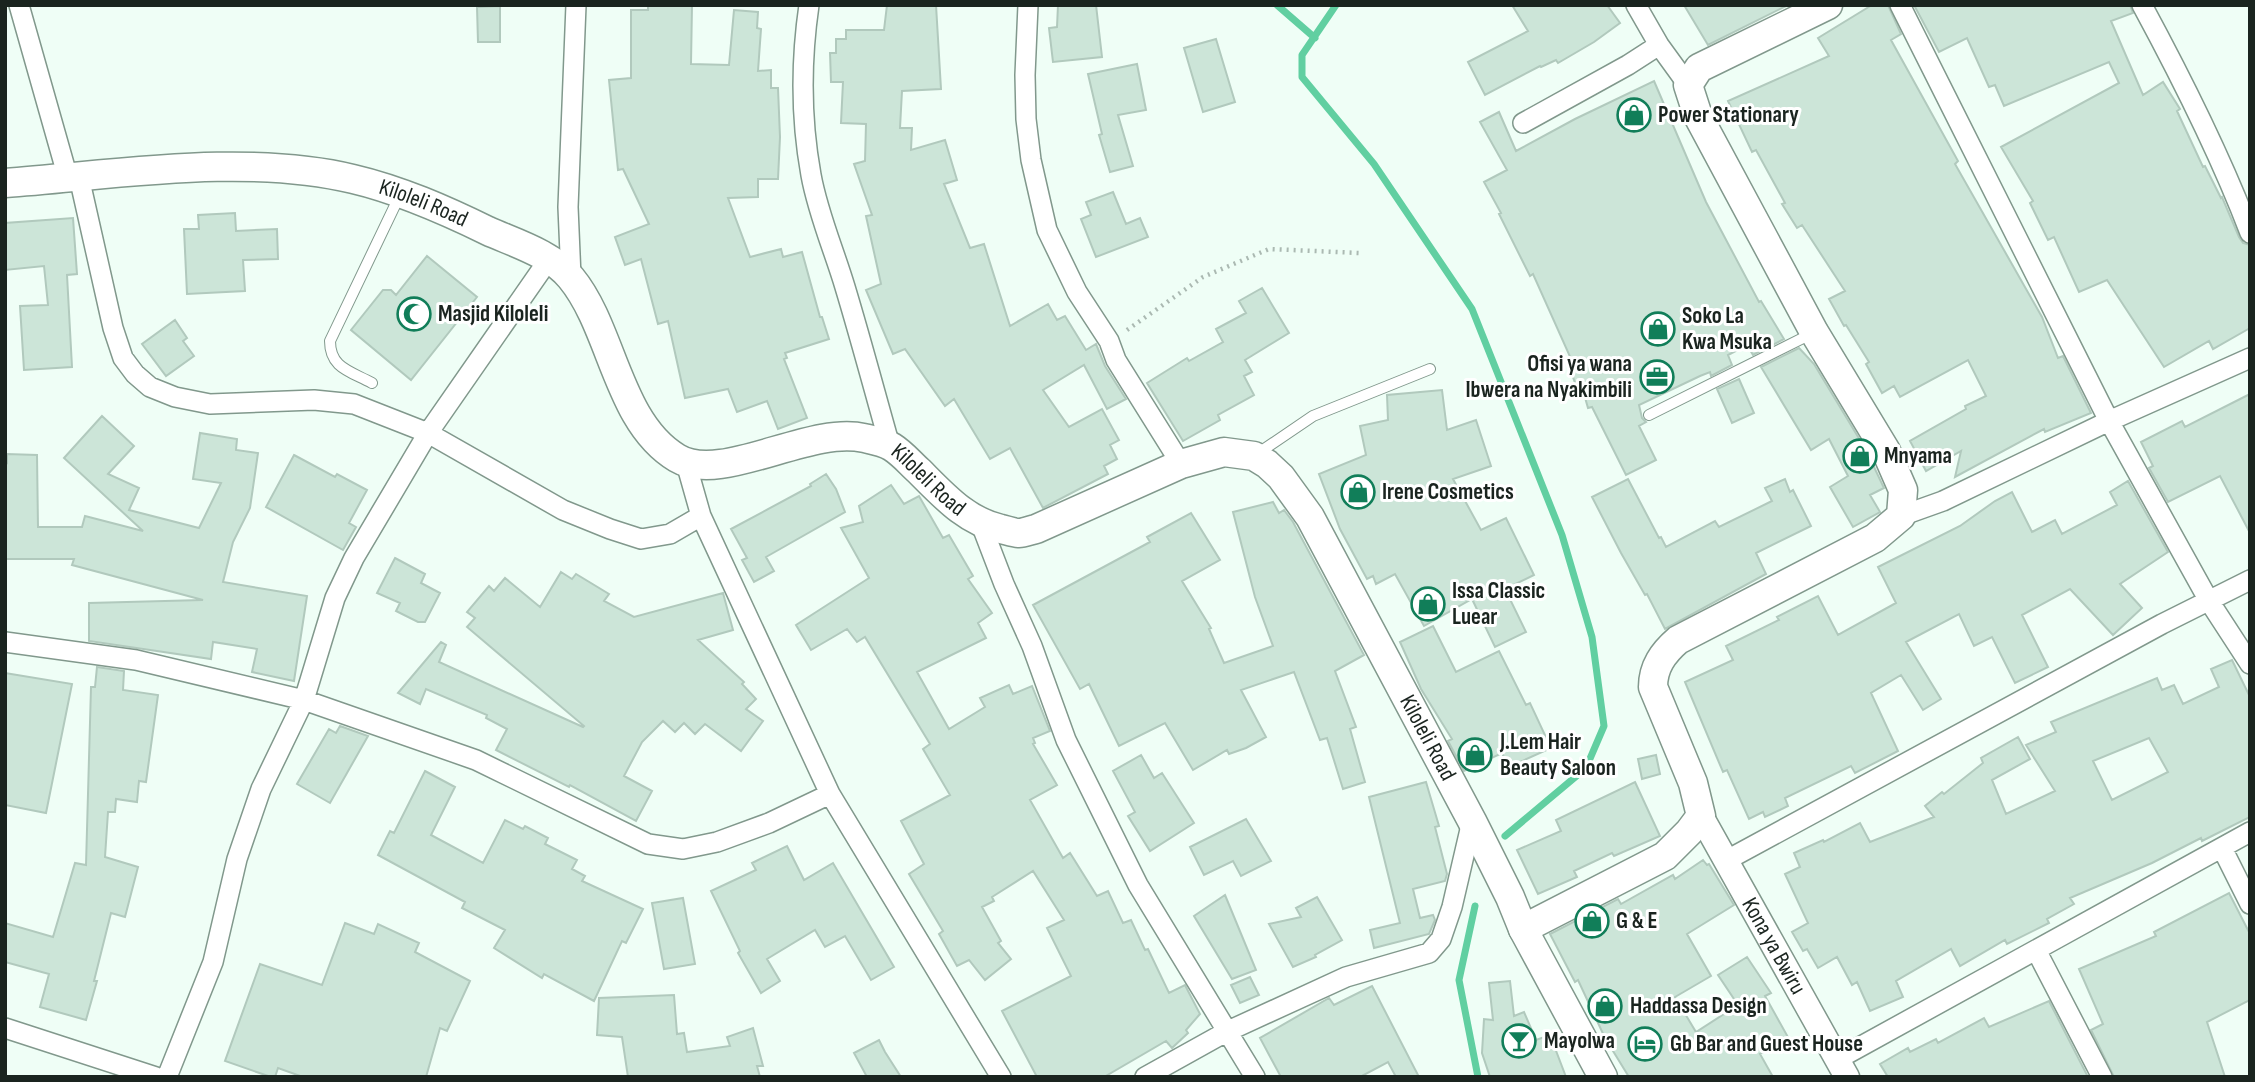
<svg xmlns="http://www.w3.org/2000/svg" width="2255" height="1082" font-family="'Sofia Sans Condensed',sans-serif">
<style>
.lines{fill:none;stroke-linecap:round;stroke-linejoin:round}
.stream{stroke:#61cfa1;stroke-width:7}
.building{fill:#cce5d8;stroke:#b1c9bd;stroke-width:2;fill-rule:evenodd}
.service-casing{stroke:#81988c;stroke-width:12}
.minor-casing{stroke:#81988c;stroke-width:22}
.tertiary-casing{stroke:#81988c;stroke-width:27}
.secondary-casing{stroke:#81988c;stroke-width:31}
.path{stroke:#abb9b2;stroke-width:4.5;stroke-dasharray:2 5;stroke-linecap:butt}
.service{stroke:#fff;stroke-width:10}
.minor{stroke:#fff;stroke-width:19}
.tertiary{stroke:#fff;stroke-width:24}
.secondary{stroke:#fff;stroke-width:28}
.labels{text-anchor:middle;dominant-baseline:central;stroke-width:6;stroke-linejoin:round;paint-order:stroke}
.poi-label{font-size:23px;font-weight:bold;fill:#1a241f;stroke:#fff;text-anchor:start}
.street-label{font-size:23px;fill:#1a241f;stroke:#fff}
</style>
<rect width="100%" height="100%" fill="#effef6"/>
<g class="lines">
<path class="stream" d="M1277 5 1315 38
M1336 5 1302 55V77L1374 164 1472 309 1562 535 1592 637 1604 726 1586 768 1505 836
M1475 906 1459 980 1478 1077"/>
</g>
<path class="building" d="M648 5H692L691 64 729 65 734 10 758 12 757 28 761 29 758 71 771 70V88H778L780 137 778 179H758V197L728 198 750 257 781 249 783 257 802 252 820 317H822L829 339 785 353 787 358 784 359 807 418 778 429 767 401 737 412 728 389 685 398 668 321 658 324 641 259 625 265 615 237 649 224 623 169 618 170 609 80 631 78V10H648Z
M887 5H936L941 89 902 91 900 128H912L911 150 945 140 957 180 944 184 970 248 984 244 1010 326 1048 304 1057 320 1065 316 1086 350 1096 344 1105 366 1126 399 1107 409 1084 365 1043 390 1069 427 1102 409 1119 440 1110 445 1117 459 1104 466 1108 474 1043 508 1010 448 990 459 954 399 945 406 905 349 893 354 866 290 881 284 866 216 872 215 854 164 865 161 866 124 841 123 843 82H831L830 53H836V39H846V30H884Z
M1058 5H1096L1102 57 1053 62 1049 28 1057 27Z
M1512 5H1607L1620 23 1594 42 1558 63 1556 60 1541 67 1540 66 1485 95 1468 62 1528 31Z
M1684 5H1788L1708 45Z
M1872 5H1888L1901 34 1891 40 1958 161 1955 164 2042 317 2058 358 2063 356 2091 413 2045 432 2044 429 1955 477 1961 451 1926 471 1910 441 1966 409 1965 406 1986 396 1968 360 1900 397 1894 386 1882 393 1866 364 1869 362 1846 325 1844 326 1829 299 1845 291 1802 225 1797 228 1782 204 1785 203 1756 150 1752 152 1728 101 1829 56 1818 38Z
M1914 5H2130L2133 13 2111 21 2143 95 2163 82 2180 109 2177 111 2203 167 2205 166 2221 198 2222 197 2239 237 2243 243 2250 245V328L2213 349 2209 341 2164 367 2107 280 2079 292 2054 237 2048 240 2030 203 2033 201 2001 147 2119 83 2109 62 2004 106 1995 85 1989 87 1967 38 1939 52Z
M500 6V42H478L477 7Z
M1216 39 1235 102 1203 112 1184 48Z
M1137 64 1146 110 1118 115 1133 166 1110 172 1099 135 1102 134 1088 74Z
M1654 81 1706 202 1759 302 1761 301 1784 339 1753 355 1747 345 1728 355 1732 365 1711 376 1710 372 1700 376 1639 405 1642 418 1646 422 1639 426 1656 460 1626 475 1592 407 1588 408 1584 394 1579 395 1568 362 1572 361 1533 274 1530 276 1499 214 1501 213 1484 182 1507 170 1480 122 1499 112 1516 151 1575 119Z
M1113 192 1126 224 1140 218 1148 237 1096 257 1081 219 1091 215 1086 202Z
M235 213 236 231 277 229 278 259 243 260 245 291 187 294 184 229H199L198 215Z
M73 218 77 274 67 275 72 367 24 370 20 306 48 305 44 266 5 270V223Z
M427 256 477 297 411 380 351 330 383 290H391L396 295Z
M1262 288 1289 333 1245 360 1252 372 1244 376 1254 395 1218 415 1220 420 1183 441 1147 383 1187 358 1189 361 1223 342 1216 329 1246 313 1239 301Z
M175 320 187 338 183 341 194 356 166 376 142 344Z
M1799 348 1814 364 1866 450 1884 488 1870 495 1880 512 1853 527 1830 487 1848 476 1829 439 1811 450 1761 367Z
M1739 379 1754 413 1732 423 1717 389Z
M1442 390 1447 430 1476 420 1491 466 1453 479 1481 530 1506 518 1534 575 1505 589 1526 632 1495 647 1472 599 1424 626 1395 574 1376 584 1373 576 1367 579 1340 529 1319 474 1366 455 1360 426 1388 420 1387 395Z
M2250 394V533L2220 476 2168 502 2149 468 2153 466 2141 442 2182 421 2185 427Z
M102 416 134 446 108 474 139 488 129 510 199 528 221 483 193 479 200 433 237 439 236 450 258 453 250 508 233 542 223 582 307 596 294 681 252 672 257 649 213 642 211 659 89 641V603L203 600 72 565 74 559H5V462L7 463V454L37 455 38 527H82L85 516 143 531 64 458Z
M294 455 335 477 337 474 367 490 349 523 356 527 343 550 266 507Z
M826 474 836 489 845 512 766 557 774 571 754 582 742 560 747 558 731 529 811 486 810 484Z
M1628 479 1659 538 1661 537 1666 547 1715 521 1719 527 1772 501 1765 488 1785 479 1790 492 1793 490 1811 526 1756 553 1766 574 1665 629 1647 594 1645 595 1621 553 1592 497Z
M2128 481 2168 552 2120 584 2142 608 2113 635 2070 589 2022 615 2048 667 2015 683 1992 637 1974 646 1959 614 1906 642 1941 699 1923 710 1901 675 1871 693 1898 751 1855 773 1851 766 1785 798 1788 806 1765 817 1763 812 1749 819 1727 770 1723 772 1685 682 1733 660 1726 646 1779 620 1777 617 1818 596 1838 635 1896 603 1878 567 1960 526 1995 501 2012 492 2032 532 2055 520 2062 534 2117 505 2110 492Z
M891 485 904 504 919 496 943 538 949 535 973 576 968 579 992 613 978 623 986 638 917 672 949 729 985 707 980 698 1009 685 1013 694 1032 686 1050 731 1033 738 1035 743 1033 744 1057 785 1030 800 1063 858 1070 853 1097 896 1108 891 1123 923 1131 920 1145 950 1148 949 1169 993 1185 985 1187 989 1200 1014 1186 1030 1188 1033 1172 1048 1166 1041 1104 1077H1037L1002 1011 1071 976 1047 928 1064 920 1033 871 992 897 994 901 982 907 1001 941 998 943 1011 959 985 980 969 960 957 966 939 934 943 931 909 874 924 864 901 821 950 795 923 749 930 744 865 637 857 642 847 629 811 650 796 625 869 578 841 528 863 522 859 506Z
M1273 502 1279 513 1284 510 1293 522 1364 655 1335 671 1356 727 1350 729 1365 782 1343 789 1327 738 1320 740 1294 672 1241 690 1266 737 1246 748 1229 754 1227 750 1193 770 1165 723 1119 746 1089 684 1080 689 1033 605 1150 542 1147 537 1191 513 1220 560 1182 581 1211 628 1209 629 1224 663 1273 646 1255 597 1233 512Z
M395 558 425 574 421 583 440 593 425 622H418L396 611 400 603 377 593Z
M561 572 572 579 576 574 609 594 604 601 634 617 723 593 733 630 698 640 744 682 742 684 756 699 746 709 763 721 741 751 705 724 695 734 684 723 675 732 663 721 642 742 624 776 652 791 636 821 570 785 569 787 496 750 507 729 486 718 487 715 426 689 420 704 398 693 441 642 446 645 439 662 583 727 584 726 467 627 475 618 467 612 489 586 494 591 505 578 540 607Z
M1433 626 1456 672 1499 651 1526 705 1530 703 1551 748 1509 767 1502 753 1464 771 1448 741 1452 739 1421 689 1400 642Z
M2232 660 2250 697V817L2202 841 2201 838 2152 863 2070 898 2074 904 2047 919 2049 923 2007 944 2005 940 1960 966 1951 949 1896 981 1903 997 1870 1011 1857 982 1852 985 1837 957 1818 968 1807 949 1803 951 1792 932 1808 923 1785 874 1800 867 1794 853 1823 840 1824 842 1860 823 1870 842 1934 817 1925 806 1942 792 1944 794 1983 763 1981 758 2018 737 2030 759 1992 780 2006 814 2055 791 2026 745 2056 732 2051 722 2157 678 2162 690 2174 685 2183 704 2219 687 2211 669ZM2149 738 2168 772 2112 800 2093 761Z
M97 667 124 671 123 690 158 695 146 782 139 781 137 802 116 799 115 812H108L105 857 138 867 125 917 111 913 94 981H97L86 1020 40 1007 49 974 5 962V923L53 937 75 863 86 865 91 687H95Z
M5 673 72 684 46 813 5 805Z
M340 726 368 736 330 803 297 784 329 729 336 733Z
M1141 755 1154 778 1162 773 1194 823 1150 851 1128 816 1135 812 1113 771Z
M1656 755 1660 774 1642 779 1638 759Z
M425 771 455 787 431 835 483 863 505 820 523 829 525 826 548 838 545 844 577 860 572 869 585 876 582 881 643 909 626 943 622 941 594 1001 544 974 542 978 494 948 505 930 462 908 465 902 378 855 390 831 394 833Z
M1426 782 1439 826 1435 827 1447 874 1445 881 1413 889 1420 918 1433 915 1435 920 1429 934 1374 948 1370 930 1400 923 1369 797Z
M1635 782 1660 836 1614 856 1612 853 1574 871 1577 877 1538 894 1517 850 1561 831 1556 820Z
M1246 819 1271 861 1241 876 1233 861 1204 875 1190 847Z
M787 846 804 880 833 863 894 967 871 980 845 936 825 947 815 930 767 959 780 981 761 993 738 953 740 951 711 891 756 870 752 863Z
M1703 860 1707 865 1709 864 1734 905 1687 934 1711 976 1675 997 1696 1032 1738 1005 1718 975 1747 957 1771 993 1765 996 1789 1039 1760 1054 1773 1077H1629L1605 1038 1578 980 1575 982 1550 934 1618 899 1621 904 1673 875 1675 879Z
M2229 893 2250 934V1000L2207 1022 2225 1077H2114L2091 1030 2103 1024 2079 969 2156 936 2154 932Z
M1225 895 1256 970 1232 979 1194 916Z
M1317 897 1342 940 1315 955 1316 957 1293 967 1269 924 1301 917 1296 908Z
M683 898 695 964 664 969 652 903Z
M345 923 374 934 378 924 419 943 415 952 470 981 447 1031 440 1028 426 1077H303L278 1068 275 1077H271L225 1061 260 964 322 985Z
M1250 977 1259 995 1240 1003 1231 985Z
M1510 981 1514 1016 1524 1012 1536 1040 1550 1035 1566 1077H1490L1482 1053 1484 1019 1493 1020 1489 983Z
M1372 986 1419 1077H1396L1388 1062 1360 1077H1281L1260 1038 1329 998 1334 1005Z
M674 995 677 1034 684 1033 687 1052 730 1046 727 1037 753 1028 763 1066H757L760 1077H628L622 1037 597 1035 599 998Z
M2049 1001 2088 1077H1888L1880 1064 1908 1048 1910 1052 1936 1039 1938 1043 1984 1018 1989 1027Z
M879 1040 885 1052 901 1077H867L854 1053Z"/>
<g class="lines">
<defs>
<path id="service" d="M372 383C350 371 330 368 330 341L399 197
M1649 415 1811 334
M1257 454 1313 416 1430 369"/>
<path id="minor" d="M19 5 68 178
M809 5C801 60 801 120 811 175 818 214 834 250 845 287 861 340 875 393 890 446
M1028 5 1025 75 1026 119 1031 160 1047 230 1077 292 1109 341 1116 360 1181 464
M1636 5 1659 45 1688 85
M1900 5 2109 421 2209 601 2250 664
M2142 5C2182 79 2220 154 2250 233
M1523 123 1628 65 1659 45
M79 177 113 328 123 358 135 374 150 387 175 397 210 404 314 400 354 404 428 433 563 510 610 529 641 539 670 534 701 516
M571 277 568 207 576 5
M686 463 701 516 830 794 1001 1077
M1901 516 1943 501 2109 421 2250 358
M981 524 1004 584 1032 646 1066 740 1138 885 1255 1077
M5 642 136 660 304 700 476 760 648 844 683 849 717 842 769 823 830 794
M2222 848 2250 904
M1727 860 2162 624 2250 580
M2036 950 2102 1077
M5 1028 156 1077
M1836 1060 2250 832
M167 1077 213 962 237 859 261 789 304 700 335 598 354 558 428 433 549 259
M1145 1077 1226 1032 1346 977 1429 953 1441 939 1452 907 1472 821"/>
<g id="tertiary">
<path id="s1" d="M1701 816 1847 1077"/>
</g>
<g id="secondary">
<path id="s2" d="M5 183C115 175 245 153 353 179 400 190 445 210 488 231 515 243 552 254 571 278 613 329 617 422 677 458 721 485 810 425 864 438 873 440 884 442 892 447 903 454 910 463 919 471 944 496 966 521 1001 529 1006 530 1014 533 1019 533 1024 533 1031 530 1036 529L1181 464 1224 452 1254 456 1267 464 1281 477 1310 517 1472 821 1510 897 1523 929 1603 1077"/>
<path d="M1523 929 1665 856 1689 832 1701 816 1693 783 1653 687C1653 667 1663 653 1678 640L1875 538 1901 516 1903 490 1886 451 1814 332 1698 116 1688 85 1699 68 1828 5"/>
</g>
</defs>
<use href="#service" class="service-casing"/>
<use href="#minor" class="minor-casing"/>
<use href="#tertiary" class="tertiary-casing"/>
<use href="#secondary" class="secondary-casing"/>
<path class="path" d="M1127 330 1203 277 1269 249 1359 253"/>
<use href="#service" class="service"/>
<use href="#minor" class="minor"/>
<use href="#tertiary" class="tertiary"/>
<use href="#secondary" class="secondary"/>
</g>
<defs>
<symbol id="shop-ring" viewBox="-11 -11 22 22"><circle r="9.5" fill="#fff" stroke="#117e59" stroke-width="1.5"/><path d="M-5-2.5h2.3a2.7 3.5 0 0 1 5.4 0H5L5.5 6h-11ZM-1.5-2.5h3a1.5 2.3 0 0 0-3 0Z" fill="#117e59"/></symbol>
<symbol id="mosque-ring" viewBox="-11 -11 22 22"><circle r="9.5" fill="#fff" stroke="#117e59" stroke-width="1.5"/><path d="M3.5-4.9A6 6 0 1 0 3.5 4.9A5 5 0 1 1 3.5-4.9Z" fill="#117e59"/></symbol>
<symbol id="office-ring" viewBox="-11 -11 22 22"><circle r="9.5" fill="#fff" stroke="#117e59" stroke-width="1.5"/><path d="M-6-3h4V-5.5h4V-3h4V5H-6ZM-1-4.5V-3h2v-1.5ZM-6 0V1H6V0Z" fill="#117e59"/></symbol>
<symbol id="bar-ring" viewBox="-11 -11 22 22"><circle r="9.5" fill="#fff" stroke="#117e59" stroke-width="1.5"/><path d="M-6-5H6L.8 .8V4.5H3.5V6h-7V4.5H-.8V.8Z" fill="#117e59"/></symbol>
<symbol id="hotel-ring" viewBox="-11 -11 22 22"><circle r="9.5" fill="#fff" stroke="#117e59" stroke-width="1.5"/><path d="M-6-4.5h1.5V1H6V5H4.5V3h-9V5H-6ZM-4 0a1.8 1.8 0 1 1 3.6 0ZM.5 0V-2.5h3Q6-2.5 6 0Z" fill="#117e59"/></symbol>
</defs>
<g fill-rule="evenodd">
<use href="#shop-ring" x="1615" y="96" width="38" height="38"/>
<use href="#mosque-ring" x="395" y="295" width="38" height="38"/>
<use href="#shop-ring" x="1639" y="310" width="38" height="38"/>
<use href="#office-ring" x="1638" y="358" width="38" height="38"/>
<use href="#shop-ring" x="1841" y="437" width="38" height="38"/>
<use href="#shop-ring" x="1339" y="473" width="38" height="38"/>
<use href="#shop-ring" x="1409" y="585" width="38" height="38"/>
<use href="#shop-ring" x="1456" y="736" width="38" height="38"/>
<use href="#shop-ring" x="1573" y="902" width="38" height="38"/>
<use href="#shop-ring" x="1586" y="987" width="38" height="38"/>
<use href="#bar-ring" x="1500" y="1022" width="38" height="38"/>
<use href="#hotel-ring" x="1626" y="1025" width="38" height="38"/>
</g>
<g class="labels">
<g class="poi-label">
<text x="1658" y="115">Power Stationary</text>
<text x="438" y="314">Masjid Kiloleli</text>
<text x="1682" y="316">Soko La<tspan x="1682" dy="26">Kwa Msuka</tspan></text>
<text x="1632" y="364" text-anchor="end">Ofisi ya wana<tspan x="1632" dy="26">Ibwera na Nyakimbili</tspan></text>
<text x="1884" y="456">Mnyama</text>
<text x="1382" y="492">Irene Cosmetics</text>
<text x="1452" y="591">Issa Classic<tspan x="1452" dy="26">Luear</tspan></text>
<text x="1500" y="742">J.Lem Hair<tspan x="1500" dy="26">Beauty Saloon</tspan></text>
<text x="1616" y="921">G &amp; E</text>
<text x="1630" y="1006">Haddassa Design</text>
<text x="1544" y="1041">Mayolwa</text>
<text x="1670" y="1044">Gb Bar and Guest House</text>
</g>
<g class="street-label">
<text stroke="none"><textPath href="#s2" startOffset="424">Kiloleli Road</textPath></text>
<text stroke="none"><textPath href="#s2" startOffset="1073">Kiloleli Road</textPath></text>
<text stroke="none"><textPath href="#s2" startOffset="1766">Kiloleli Road</textPath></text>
<text stroke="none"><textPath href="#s1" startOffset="149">Kona ya Bwiru</textPath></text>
</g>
</g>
<rect width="2255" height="1082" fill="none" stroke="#1a241f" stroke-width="14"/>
</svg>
